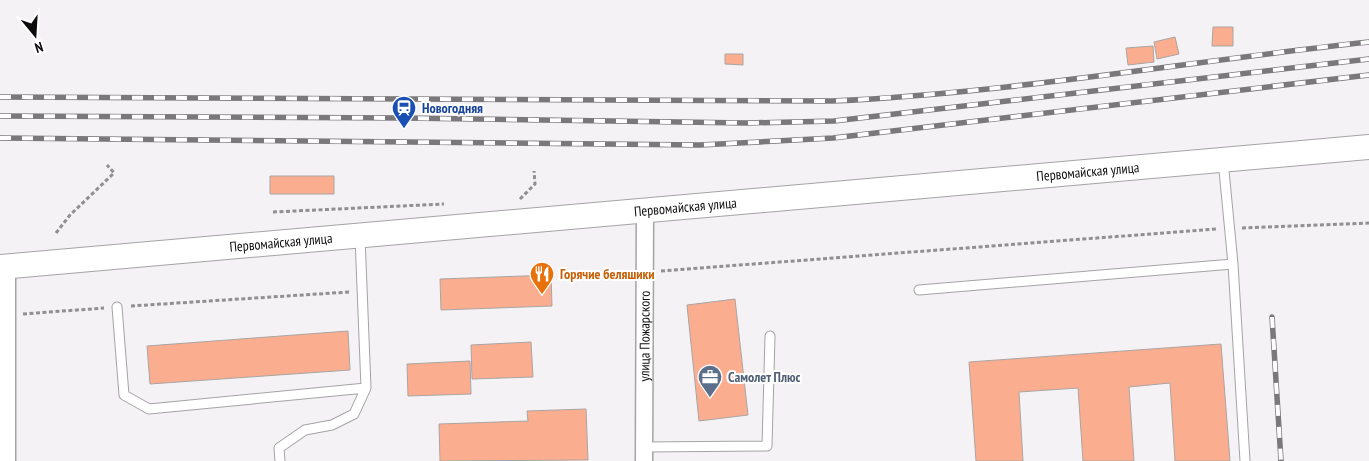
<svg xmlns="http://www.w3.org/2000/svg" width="1369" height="461" font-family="'PT Sans Narrow',sans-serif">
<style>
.building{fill:#fbad8f;stroke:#a9a5a3}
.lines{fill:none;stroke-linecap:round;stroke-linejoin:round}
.lane-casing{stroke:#a5a3a5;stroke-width:11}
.street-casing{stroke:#a5a3a5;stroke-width:19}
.secondary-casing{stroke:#a5a3a5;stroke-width:26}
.path{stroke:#918f92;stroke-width:3;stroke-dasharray:4 2.5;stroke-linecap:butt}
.lane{stroke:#fff;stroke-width:9}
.street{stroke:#fff;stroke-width:16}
.secondary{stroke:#fff;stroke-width:24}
.rail-casing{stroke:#7a787a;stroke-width:5.5}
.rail{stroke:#fff;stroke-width:4;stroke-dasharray:11;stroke-linecap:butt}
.labels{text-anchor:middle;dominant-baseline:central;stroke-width:4;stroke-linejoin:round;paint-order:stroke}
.transit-label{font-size:14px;font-weight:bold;fill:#164399;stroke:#fff;text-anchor:start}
.street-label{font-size:14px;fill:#0d0c0d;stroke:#fff}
.food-label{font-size:14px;font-weight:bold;fill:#c56008;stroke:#fff;text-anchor:start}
.service-label{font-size:14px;font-weight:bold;fill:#4e5e75;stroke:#fff;text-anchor:start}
</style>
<rect width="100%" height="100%" fill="#f5f2f6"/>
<path class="building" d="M1213 27H1233V46H1212Z
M1175 37 1179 54 1157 59 1154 42Z
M1153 46 1154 62 1128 65 1126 48Z
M725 54H743V65L725 64Z
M270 176H334V194H270Z
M551 275 552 306 441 310 440 279Z
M735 299 748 415 699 421 687 305Z
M348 331 350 370 150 384 147 346Z
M531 342 533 377 472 379 471 345Z
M1221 344 1230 461H1175L1170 383 1129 387 1134 461H1083L1078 388 1019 392 1023 461H976L969 362Z
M470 361 471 394 408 396 407 364Z
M586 409 588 460 440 461 439 424 528 421 527 411Z"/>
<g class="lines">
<defs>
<path id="lane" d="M1233 264 1245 461
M919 290 1233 264 1223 160
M117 307 124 395 149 409 366 388
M644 447 767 446 770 336
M280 461 279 448 305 430 332 425 354 414 366 388 360 237"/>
<g id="street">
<path d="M7 461V266"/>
<path id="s1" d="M644 461 645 210"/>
</g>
<g id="secondary">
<path id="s2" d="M0 267 1369 147"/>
</g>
</defs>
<use href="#lane" class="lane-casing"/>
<use href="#street" class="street-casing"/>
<use href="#secondary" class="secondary-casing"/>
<path class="path" d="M520 199 535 184 534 171
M273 212 444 204
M1242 228 1369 223
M56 233 70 215 114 173 107 165
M661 271 1216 229
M131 306 349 292
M23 314 104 308"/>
<use href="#lane" class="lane"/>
<use href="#street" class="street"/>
<use href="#secondary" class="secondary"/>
<defs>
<path id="rail" d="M0 97 832 101C1012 93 1190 61 1369 42
M0 116 403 118 747 123 834 121 1369 59
M0 138 700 145 833 138 1369 75
M1272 317 1281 461"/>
</defs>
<use href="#rail" class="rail-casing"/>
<use href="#rail" class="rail"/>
</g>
<defs>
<symbol id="station-pin" viewBox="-11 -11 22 30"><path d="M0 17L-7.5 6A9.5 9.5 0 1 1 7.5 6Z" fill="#1a4fb4" stroke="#fff"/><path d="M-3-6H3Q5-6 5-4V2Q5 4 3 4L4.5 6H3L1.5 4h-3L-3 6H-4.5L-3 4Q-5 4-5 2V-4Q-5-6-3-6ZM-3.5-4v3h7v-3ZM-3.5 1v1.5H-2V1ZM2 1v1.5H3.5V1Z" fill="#fff"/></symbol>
<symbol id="restaurant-pin" viewBox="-11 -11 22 30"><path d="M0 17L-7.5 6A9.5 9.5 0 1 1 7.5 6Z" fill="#e8710a" stroke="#fff"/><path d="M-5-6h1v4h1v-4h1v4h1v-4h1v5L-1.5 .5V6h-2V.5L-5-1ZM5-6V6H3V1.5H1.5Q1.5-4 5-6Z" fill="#fff"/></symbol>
<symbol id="office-pin" viewBox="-11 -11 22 30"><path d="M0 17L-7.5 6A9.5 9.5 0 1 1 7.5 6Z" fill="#5c6f8a" stroke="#fff"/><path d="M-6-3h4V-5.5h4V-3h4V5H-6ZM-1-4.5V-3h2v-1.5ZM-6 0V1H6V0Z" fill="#fff"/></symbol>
</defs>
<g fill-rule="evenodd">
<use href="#station-pin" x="390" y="94" width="28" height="38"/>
<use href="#restaurant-pin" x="528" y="260" width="28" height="38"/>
<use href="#office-pin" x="696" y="363" width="28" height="38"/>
</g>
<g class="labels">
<g class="transit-label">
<text x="422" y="108">Новогодняя</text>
</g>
<g class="street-label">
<text stroke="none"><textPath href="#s2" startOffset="1092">Первомайская улица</textPath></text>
<text stroke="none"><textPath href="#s2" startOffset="688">Первомайская улица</textPath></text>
<text stroke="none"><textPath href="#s2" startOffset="282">Первомайская улица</textPath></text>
<text stroke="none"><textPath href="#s1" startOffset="125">улица Пожарского</textPath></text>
</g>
<g class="food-label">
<text x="560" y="274">Горячие беляшики</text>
</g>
<g class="service-label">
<text x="728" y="377">Самолет Плюс</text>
</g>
</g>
<g transform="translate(35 35) rotate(162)" stroke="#ffffff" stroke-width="4" paint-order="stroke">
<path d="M0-4L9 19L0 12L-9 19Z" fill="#0d0c0d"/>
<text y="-8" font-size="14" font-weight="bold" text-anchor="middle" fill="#0d0c0d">N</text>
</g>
</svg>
